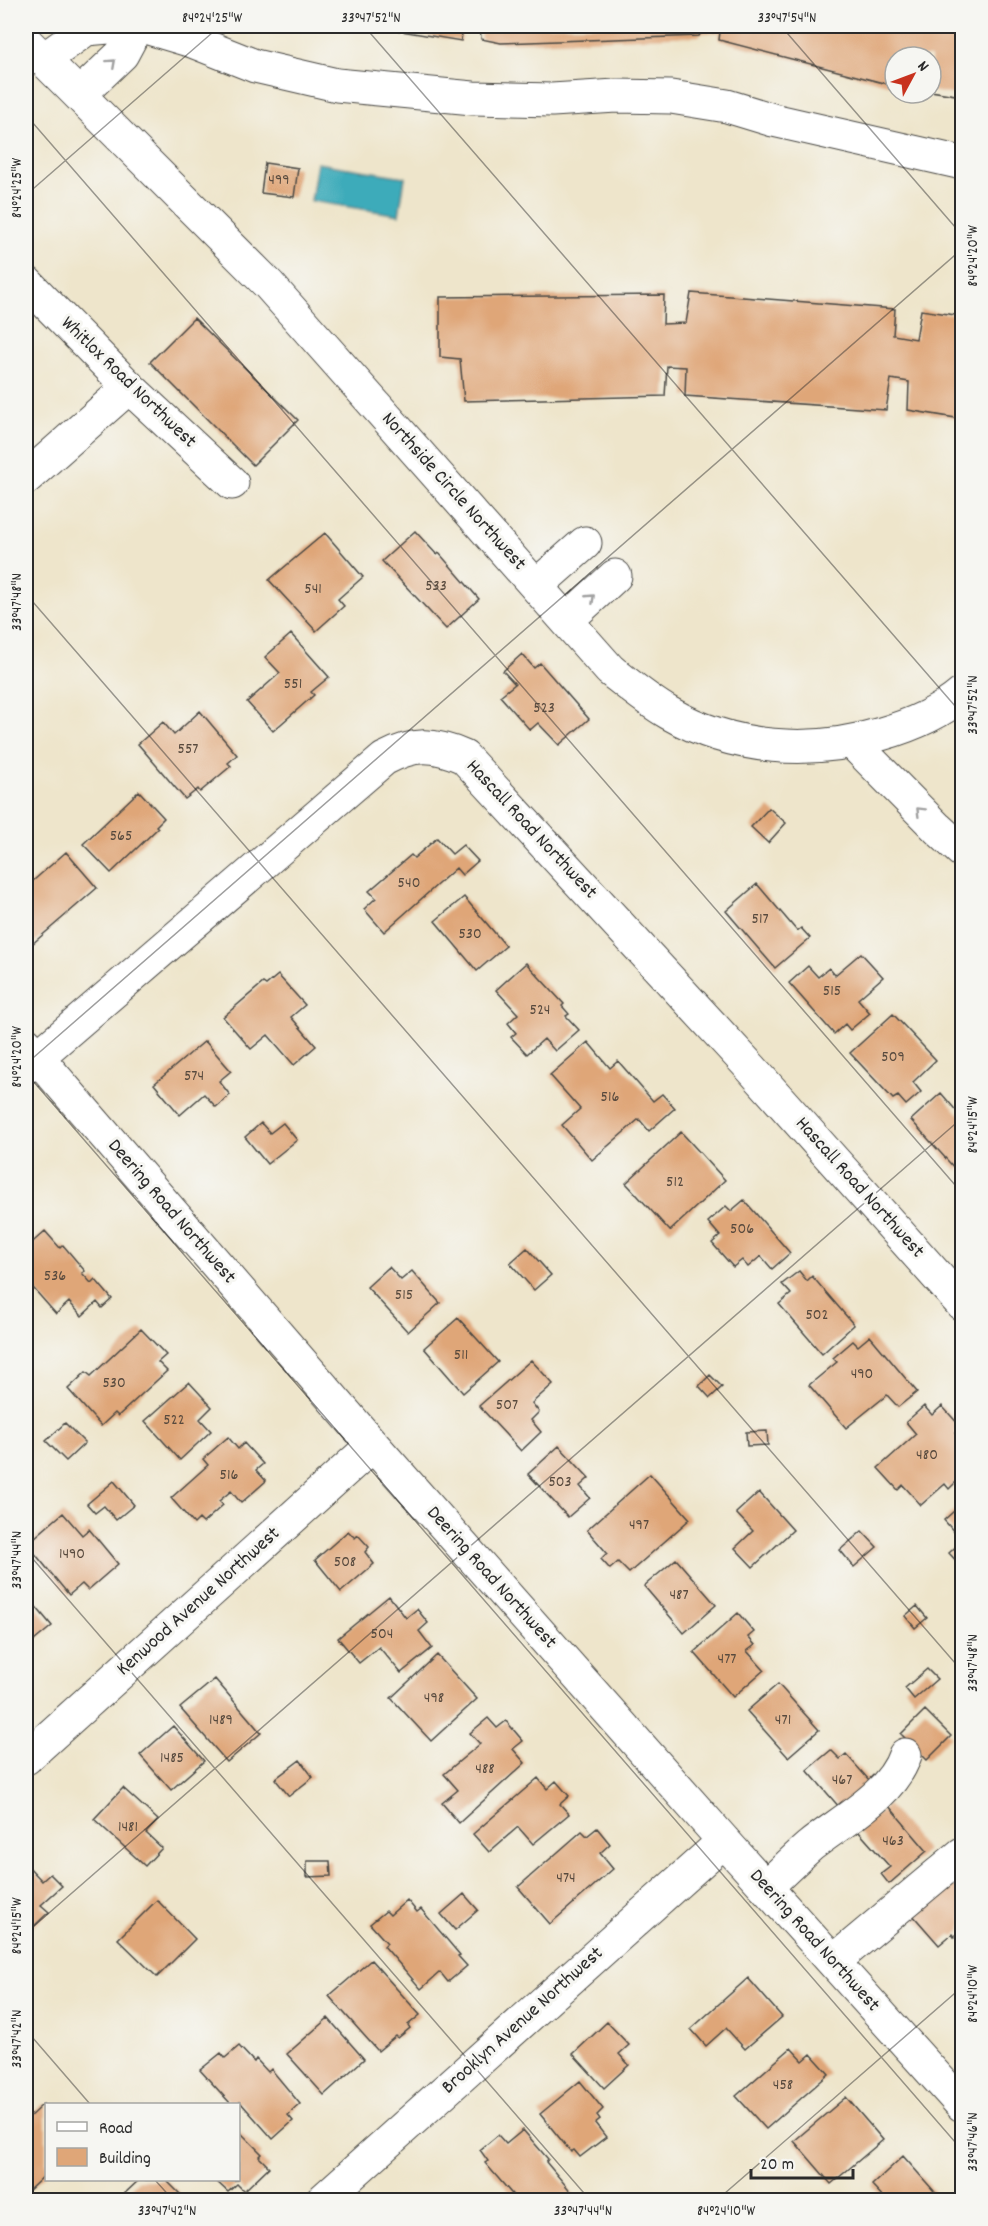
<svg xmlns="http://www.w3.org/2000/svg" width="988" height="2226" font-family="Dekko,sans-serif">
<style>
.water{fill:#3cabba;stroke:#346b72;stroke-width:1.5}
.building{fill:#dfa678}
.lines{fill:none;stroke-linecap:round;stroke-linejoin:round}
.minor-casing{stroke:#484743;stroke-width:35}
.minor{stroke:#fff;stroke-width:33}
.oneway{stroke:#a0a0a0}
.ticks{fill:none;stroke:#2b2b2b;stroke-width:1.5;stroke-opacity:0.45}
.labels{text-anchor:middle;dominant-baseline:central;stroke-width:6;stroke-linejoin:round;paint-order:stroke}
.number-label{font-size:16px;fill:#584a3e}
.street-label{font-size:20px;fill:#2b2b2b;stroke:#f6f6f2}
.neatline{fill:none;stroke:#2b2b2b;stroke-width:2}
.ticks-label{font-size:15px;text-anchor:middle;fill:#2b2b2b}
</style>
<rect width="100%" height="100%" fill="#f6f6f2"/>
<filter id="ink" filterUnits="userSpaceOnUse"><feTurbulence type="fractalNoise" baseFrequency=".0167" numOctaves="2"/><feDisplacementMap in="SourceGraphic" scale="12" xChannelSelector="R" yChannelSelector="G"/><feConvolveMatrix kernelMatrix="1 2 1 2 8 2 1 2 1" color-interpolation-filters="sRGB"/></filter>
<filter id="wash" filterUnits="userSpaceOnUse"><feTurbulence type="fractalNoise" baseFrequency=".008" numOctaves="4" result="noise"/><feDisplacementMap in="SourceGraphic" scale="24" xChannelSelector="R" yChannelSelector="G"/><feGaussianBlur stdDeviation="1.35" result="paint"/><feColorMatrix in="noise" values="0 0 0 0 0 0 0 0 0 0 0 0 0 0 0 0 0 1.4 0 .05"/><feComposite in="paint" operator="in"/></filter>
<g filter="url(#wash)">
<rect width="100%" height="100%" fill="#eee5cb"/>
<path class="water" d="M317 163 405 177 399 215 311 201Z"/>
<g id="blocks">
<path class="building" d="M371 26H463L461 41Z
M480 26H962V96L931 91V57H895V86L719 40 720 32 701 33 699 36 501 43 481 39Z
M265 163 298 168 294 197 261 193Z
M691 293 895 309 893 335 916 339 921 310 962 316V419L908 410 909 382 891 379 886 410 685 396 686 367 667 366 665 396 464 401 460 359 440 357V297L664 295 663 324 686 323Z
M194 318 298 420 253 465 150 362Z
M415 531 437 555 439 553 479 599 446 629 382 561Z
M325 533 363 577 338 599 344 606 316 631 269 580Z
M291 634 329 677 311 692 314 695 273 731 247 702 280 673 265 657Z
M522 654 534 668 540 663 589 719 559 745 538 723 530 730 500 696 515 684 503 671Z
M200 711 237 755 228 763 231 766 200 792 198 789 185 799 138 744 163 722 174 735Z
M139 791 164 818 156 826 158 828 111 873 83 844Z
M769 808 786 823 768 843 751 827Z
M437 838 452 854 463 845 478 861 462 875 456 868 384 932 364 909 376 898 369 891 411 855 414 858Z
M66 852 97 888 31 945 26 939V887Z
M757 884 797 931 801 928 810 938 775 968 726 911Z
M464 897 506 946 477 971 435 921Z
M861 953 883 977 858 999 870 1013 850 1030 845 1024 834 1034 789 983 808 966 818 977 829 968 835 975Z
M526 963 564 1004 562 1006 569 1014 566 1016 579 1030 555 1051 544 1039 527 1054 511 1037 516 1033 508 1023 518 1014 496 990Z
M278 975 305 1005 291 1017 316 1046 294 1065 268 1035 251 1049 223 1017 263 983 266 985Z
M893 1014 936 1060 913 1082 921 1092 906 1105 898 1096 893 1099 850 1053Z
M205 1041 231 1071 219 1081 230 1095 216 1107 204 1094 180 1115 154 1084Z
M588 1042 610 1068 618 1061 653 1101 662 1094 675 1108 649 1131 639 1119 592 1160 562 1125 580 1109 550 1075Z
M941 1093 959 1114 962 1111V1166L957 1171 911 1120Z
M261 1123 270 1133 283 1123 297 1140 267 1164 245 1137Z
M681 1132 725 1180 670 1231 626 1183Z
M744 1200 790 1253 772 1269 761 1256 748 1267 742 1260 733 1267 712 1243 720 1236 708 1222 726 1206 731 1211Z
M45 1231 60 1248 63 1245 85 1271 82 1273 91 1283 95 1279 112 1299 102 1308 97 1302 82 1316 69 1302 56 1314 26 1280V1248Z
M527 1248 551 1275 534 1290 510 1263Z
M389 1267 401 1280 412 1271 440 1303 408 1332 367 1287Z
M799 1271 807 1281 812 1276 854 1325 822 1354 779 1304 791 1294 782 1284Z
M458 1318 498 1362 463 1393 424 1348Z
M141 1329 166 1355 158 1362 167 1371 118 1416 115 1413 101 1426 68 1389 86 1372 91 1376Z
M870 1336 917 1392 898 1407 887 1395 846 1428 809 1385 837 1362 833 1358 853 1341 858 1346Z
M531 1360 553 1384 532 1403 539 1412 531 1420 541 1432 521 1451 479 1406Z
M710 1375 722 1387 710 1398 699 1386Z
M189 1382 212 1407 200 1419 211 1431 180 1460 145 1421Z
M924 1406 932 1415 942 1406 961 1427 955 1433 962 1442V1476L949 1489 945 1484 921 1505 903 1485 898 1490 878 1468 916 1434 906 1422Z
M65 1423 85 1443 66 1461 46 1441Z
M767 1431 768 1445 747 1446 746 1432Z
M228 1437 238 1449 244 1443 263 1464 256 1470 266 1481 241 1503 231 1491 219 1501 223 1505 203 1523 199 1519 194 1524 171 1498 208 1465 203 1459Z
M559 1446 589 1478 580 1486 590 1498 568 1517 528 1474Z
M650 1474 690 1519 629 1573 618 1562 610 1569 601 1559 607 1553 587 1530Z
M114 1481 134 1505 116 1520 104 1506 95 1513 87 1504Z
M759 1492 793 1530 753 1567 735 1548 753 1531 736 1513Z
M962 1504V1541L944 1520Z
M63 1513 82 1535 89 1529 118 1564 88 1590 82 1584 69 1595 27 1544Z
M348 1531 355 1538 358 1535 369 1547 365 1552 374 1564 341 1592 315 1560Z
M862 1531 877 1547 854 1567 840 1550Z
M962 1541V1567L949 1553Z
M676 1559 716 1605 684 1633 644 1586Z
M26 1595 52 1626 29 1645 26 1642Z
M389 1596 406 1618 417 1609 428 1623 419 1631 432 1648 401 1673 379 1647 359 1663 338 1638Z
M917 1606 927 1618 915 1628 905 1616Z
M738 1613 754 1632 748 1637 755 1645 747 1651 764 1670 733 1697 694 1652Z
M437 1655 477 1699 431 1741 391 1698Z
M927 1669 937 1679 914 1699 905 1688Z
M215 1679 261 1733 227 1762 180 1708Z
M778 1684 819 1730 788 1757 747 1711Z
M925 1710 951 1736 927 1760 901 1734Z
M488 1718 497 1728 506 1721 523 1741 513 1749 525 1763 459 1823 442 1803 458 1790 444 1774 480 1744 470 1733Z
M173 1726 204 1761 171 1790 140 1755Z
M831 1750 840 1759 846 1754 877 1789 847 1816 807 1770Z
M300 1760 313 1777 289 1796 275 1779Z
M538 1778 547 1789 556 1781 569 1796 560 1804 569 1814 533 1844 518 1827 489 1852 473 1834Z
M123 1788 158 1820 146 1833 162 1848 145 1866 94 1819Z
M888 1805 927 1851 889 1884 881 1874 890 1867 858 1831Z
M597 1828 610 1844 600 1853 613 1869 550 1924 518 1887 582 1831 587 1836Z
M307 1861H330L331 1876 307 1877Z
M26 1864 42 1881 50 1874 62 1886 41 1905 49 1912 33 1927 26 1919Z
M962 1867V1929L954 1937 952 1934 939 1945 911 1913Z
M464 1894 478 1910 455 1930 441 1914Z
M157 1900 195 1939 157 1977 118 1939Z
M407 1900 417 1912 421 1909 460 1955 458 1956 467 1966 448 1982 440 1972 421 1989 384 1946 387 1943 370 1924 386 1911 390 1915Z
M371 1960 420 2015 408 2025 410 2028 398 2038 396 2036 378 2051 329 1996Z
M748 1978 782 2017 745 2049 726 2028 706 2046 691 2029Z
M328 2018 364 2059 324 2095 287 2054Z
M607 2022 629 2045 619 2054 629 2065 604 2088 573 2054Z
M239 2046 254 2062 256 2059 268 2072 271 2069 300 2104 288 2115 293 2121 273 2139 240 2102 237 2104H231L200 2070 221 2053 225 2058Z
M791 2048 803 2061 811 2054 829 2074 766 2129 736 2096Z
M580 2081 603 2109 597 2115 600 2119 595 2123 606 2137 580 2157 574 2150 571 2152 540 2114Z
M846 2097 883 2140 831 2184 794 2141Z
M43 2104 46 2108V2174L28 2191 26 2188V2120Z
M238 2130 262 2154 259 2157 269 2167 244 2191 237 2184 228 2192 215 2180H238Z
M523 2130 548 2159 546 2162 578 2200H517L485 2163 488 2161 480 2150 498 2135 506 2144Z
M903 2156 941 2199 940 2200H886L872 2185Z
M139 2180H166L186 2200H127L122 2196Z"/>
</g>
</g>
<g filter="url(#ink)">
<use href="#blocks" fill-opacity="0" stroke="#484743" stroke-width="1.5"/>
<g class="lines">
<defs>
<path id="minor" d="M142 26 192 41 255 66 337 85 473 98 552 100 616 96 671 97 727 106 773 120 962 163
M26 42 269 285 610 670C629 685 648 701 669 713 733 750 812 755 881 734 909 726 940 713 962 694
M43 60 86 29 120 26
M79 95 122 54 137 26
M26 282 129 387 232 483
M26 478 129 387
M536 586 585 543
M567 620 615 576
M853 743 937 828 962 851
M26 1044 373 1445 724 1841 962 2105
M26 1067 384 759C414 743 433 743 464 757L751 1068 962 1304
M26 1758 373 1445
M766 1887C780 1874 795 1859 810 1846 841 1821 892 1795 905 1755
M833 1962 962 1854
M323 2200 724 1841"/>
</defs>
<use href="#minor" class="minor-casing"/>
<use href="#minor" class="minor"/>
</g>
<defs><path id="oneway-chevron" d="M-2-3.5L2.5 0L-2 3.5" fill="none" stroke-width="1.6" stroke-linecap="round" stroke-linejoin="round" transform="scale(1.5)"/></defs>
<g class="oneway">
<use href="#oneway-chevron" transform="translate(112 63) rotate(-42)"/>
<use href="#oneway-chevron" transform="translate(591 598) rotate(-43)"/>
<use href="#oneway-chevron" transform="translate(920 811) rotate(-135)"/>
</g>
</g>
<path class="ticks" d="M364 26 962 714M781 26 962 235M26 115 962 1193M26 195 220 26M26 594 962 1671M26 1064 962 249M26 1073 962 2150M26 1551 590 2200M26 1933 962 1118M26 2030 90 2104M155 2180 173 2200M717 2200 962 1987"/>
<g class="labels">
<g class="number-label">
<text x="279" y="180">499</text>
<text x="436" y="586">533</text>
<text x="313" y="589">541</text>
<text x="293" y="684">551</text>
<text x="544" y="708">523</text>
<text x="188" y="749">557</text>
<text x="121" y="836">565</text>
<text x="409" y="883">540</text>
<text x="760" y="919">517</text>
<text x="470" y="934">530</text>
<text x="832" y="991">515</text>
<text x="540" y="1010">524</text>
<text x="893" y="1057">509</text>
<text x="194" y="1076">574</text>
<text x="610" y="1097">516</text>
<text x="675" y="1182">512</text>
<text x="742" y="1229">506</text>
<text x="55" y="1276">536</text>
<text x="404" y="1295">515</text>
<text x="817" y="1315">502</text>
<text x="461" y="1355">511</text>
<text x="862" y="1374">490</text>
<text x="114" y="1383">530</text>
<text x="507" y="1405">507</text>
<text x="174" y="1420">522</text>
<text x="927" y="1455">480</text>
<text x="229" y="1475">516</text>
<text x="560" y="1482">503</text>
<text x="639" y="1525">497</text>
<text x="72" y="1554">1490</text>
<text x="345" y="1562">508</text>
<text x="679" y="1595">487</text>
<text x="382" y="1634">504</text>
<text x="727" y="1659">477</text>
<text x="434" y="1698">498</text>
<text x="221" y="1720">1489</text>
<text x="783" y="1720">471</text>
<text x="172" y="1758">1485</text>
<text x="485" y="1769">488</text>
<text x="842" y="1780">467</text>
<text x="128" y="1827">1481</text>
<text x="893" y="1841">463</text>
<text x="566" y="1878">474</text>
<text x="783" y="2085">458</text>
</g>
<g class="street-label">
<text transform="translate(128 383) rotate(44)">Whitlox Road Northwest</text>
<text transform="translate(453 492) rotate(48)">Northside Circle Northwest</text>
<text transform="translate(531 830) rotate(47)">Hascall Road Northwest</text>
<text transform="translate(859 1188) rotate(48)">Hascall Road Northwest</text>
<text transform="translate(171 1212) rotate(49)">Deering Road Northwest</text>
<text transform="translate(491 1578) rotate(48)">Deering Road Northwest</text>
<text transform="translate(199 1602) rotate(-42)">Kenwood Avenue Northwest</text>
<text transform="translate(814 1941) rotate(48)">Deering Road Northwest</text>
<text transform="translate(523 2021) rotate(-42)">Brooklyn Avenue Northwest</text>
</g>
</g>
<rect width="988" height="2226" fill="none" stroke="#f6f6f2" stroke-width="66"/>
<rect x="45" y="2103" width="195" height="78" fill="#f6f6f2" stroke="#a5a5a2" stroke-width="1.5"/>
<rect x="57" y="2122" width="30" height="9" fill="#ffffff" stroke="#a5a5a2" stroke-width="1.5"/>
<text x="99" y="2133" font-size="18" fill="#2b2b2b">Road</text>
<rect x="57" y="2148" width="30" height="18" fill="#dfa678" stroke="#a5a5a2" stroke-width="1.5"/>
<text x="99" y="2163" font-size="18" fill="#2b2b2b">Building</text>
<g transform="translate(913 75) rotate(49)"><circle r="28" fill="#f6f6f2" stroke="#a5a5a2" stroke-width="1.5"/>
<path d="M0-4.5L10 22L0 15L-10 22Z" fill="#c8321e"/>
<text y="-9" font-size="16" font-weight="bold" text-anchor="middle" fill="#2b2b2b">N</text>
</g>
<path d="M751 2169v9h102v-9" fill="none" stroke="#2b2b2b" stroke-width="3"/>
<text x="760" y="2169" font-size="18" fill="#2b2b2b" stroke="#f6f6f2" stroke-width="4.5" paint-order="stroke">20 m</text>
<rect x="33" y="33" width="922" height="2160" class="neatline"/>
<g class="ticks-label">
<text x="212" y="22">84°24'25"W</text>
<text x="371" y="22">33°47'52"N</text>
<text x="787" y="22">33°47'54"N</text>
<text transform="translate(16 188) rotate(-90)" y="5">84°24'25"W</text>
<text transform="translate(972 256) rotate(-90)" y="5">84°24'20"W</text>
<text transform="translate(16 602) rotate(-90)" y="5">33°47'48"N</text>
<text transform="translate(972 705) rotate(-90)" y="5">33°47'52"N</text>
<text transform="translate(16 1057) rotate(-90)" y="5">84°24'20"W</text>
<text transform="translate(972 1125) rotate(-90)" y="5">84°24'15"W</text>
<text transform="translate(16 1560) rotate(-90)" y="5">33°47'44"N</text>
<text transform="translate(972 1663) rotate(-90)" y="5">33°47'48"N</text>
<text transform="translate(16 1926) rotate(-90)" y="5">84°24'15"W</text>
<text transform="translate(972 1994) rotate(-90)" y="5">84°24'10"W</text>
<text transform="translate(16 2039) rotate(-90)" y="5">33°47'42"N</text>
<text transform="translate(972 2142) rotate(-90)" y="5">33°47'46"N</text>
<text x="167" y="2215">33°47'42"N</text>
<text x="583" y="2215">33°47'44"N</text>
<text x="726" y="2215">84°24'10"W</text>
</g>
</svg>
